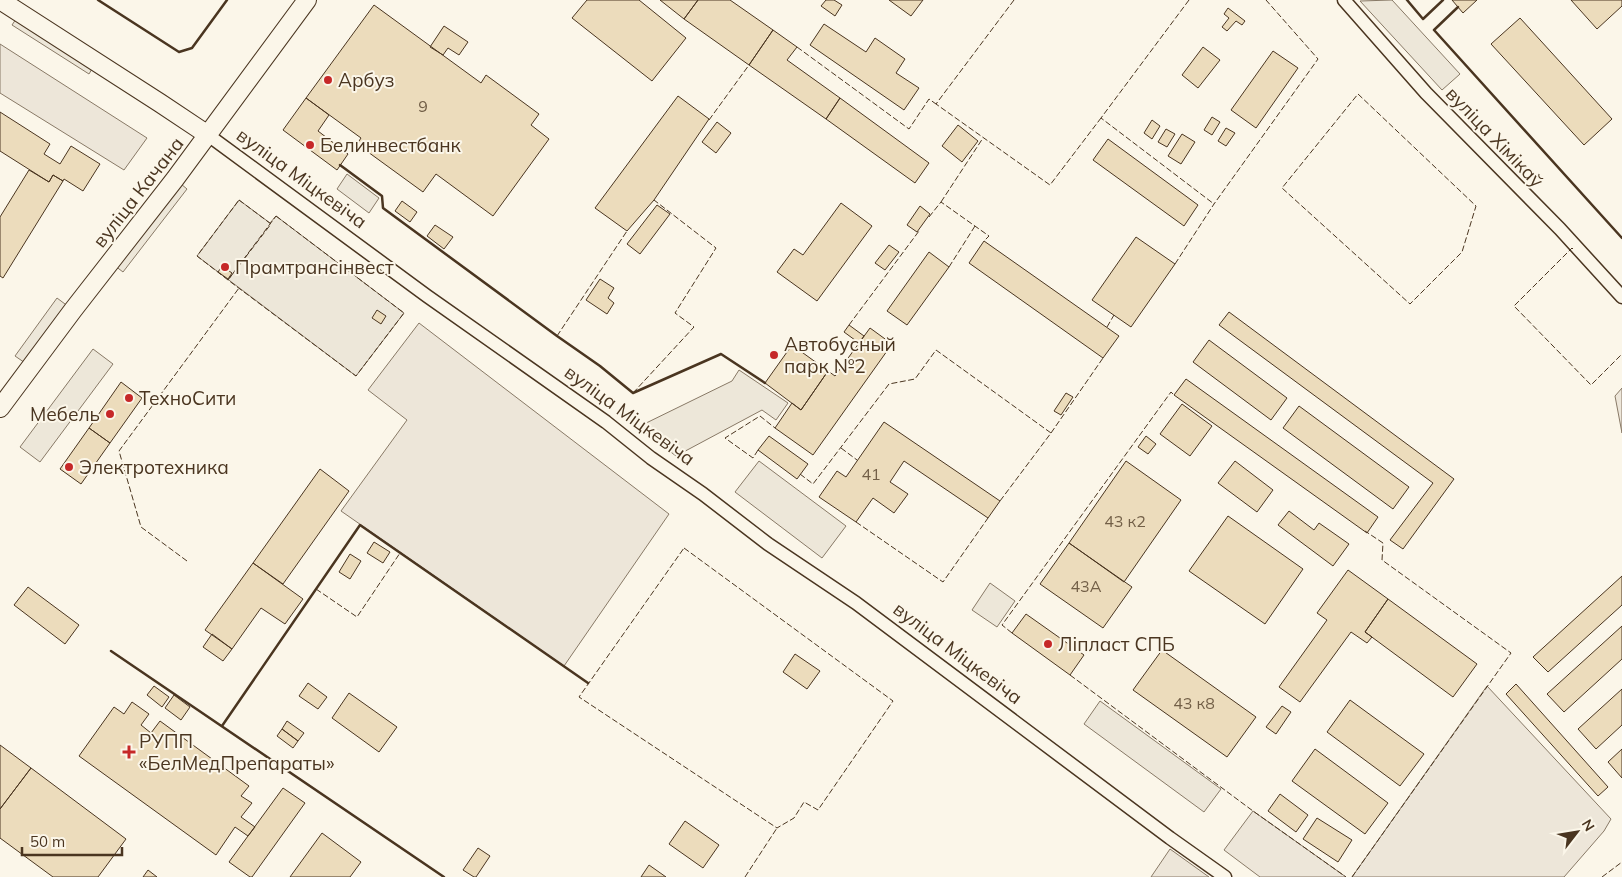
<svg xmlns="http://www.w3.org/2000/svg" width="1622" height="877" font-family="Mulish,sans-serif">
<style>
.green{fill:#ede6d9;stroke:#887966}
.parking{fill:#ede7d9;stroke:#887966}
.building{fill:#ecdcbc;stroke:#4a3520}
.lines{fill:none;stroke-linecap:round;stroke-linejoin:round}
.minor-casing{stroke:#4a3520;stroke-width:15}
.secondary-casing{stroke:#4a3520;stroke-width:20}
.minor{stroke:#fbf6e9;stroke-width:12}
.secondary{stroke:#fbf6e9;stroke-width:18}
.fence{stroke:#4a3520;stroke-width:1;stroke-dasharray:6 2.5;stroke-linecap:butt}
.wall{stroke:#4a3520;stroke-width:2.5}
.poi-dot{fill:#c62828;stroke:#fbf6e9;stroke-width:2}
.labels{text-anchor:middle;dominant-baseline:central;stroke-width:4;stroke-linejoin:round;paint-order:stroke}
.number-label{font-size:16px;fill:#725f47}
.poi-label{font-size:19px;fill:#4a3520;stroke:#fbf6e9;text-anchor:start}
.street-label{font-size:19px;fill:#4a3520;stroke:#fbf6e9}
</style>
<rect width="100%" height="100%" fill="#fbf6e9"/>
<path class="green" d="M0 44 147 138 124 170 0 93Z
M419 323 669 514 564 666 341 511 407 420 368 390Z
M1622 388V433L1615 396Z
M1487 686 1611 819 1604 831 1564 877H1352Z
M1253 811 1346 877H1260L1224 850Z
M1170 849 1209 877H1151Z"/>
<path class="parking" d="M1392 0 1460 74 1442 90 1360 1Z
M20 13 96 62 89 74 12 25Z
M347 174 379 198 369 213 337 189Z
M175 179 187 189 123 272 110 262Z
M239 200 270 223 276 216 404 313 356 376 197 256Z
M57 298 73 310 31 367 15 356Z
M93 349 113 364 40 462 20 447Z
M739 370 788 403 776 420 762 410 676 456 638 427 732 381Z
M759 461 846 526 822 558 735 492Z
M990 583 1015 601 997 627 972 610Z
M1100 701 1221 789 1204 812 1084 724Z"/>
<path class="building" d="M587 0H639L686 38 652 81 572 18Z
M660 0H698L684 19Z
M698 0H730L773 30 749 65 684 19Z
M826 0H834L842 5 835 16 821 6Z
M889 0H923L911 16Z
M1452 0H1477L1463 13Z
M1571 0H1622V6L1597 29Z
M374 5 481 83 486 75 539 114 531 125 549 139 493 216 436 174 423 192 357 144 361 138 306 98Z
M1228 8 1245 21 1242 25 1236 21 1227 31 1222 27 1229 18 1224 14Z
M1520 18 1612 119 1584 145 1491 44Z
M824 24 866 52 875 38 905 59 896 73 919 88 904 110 810 45Z
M444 26 468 42 459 55 448 48 443 55 430 47Z
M773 30 797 47 787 60 840 98 826 119 749 65Z
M1203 47 1220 60 1198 88 1182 75Z
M1273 51 1298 68 1256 128 1231 110Z
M678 96 709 119 654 200 627 231 595 208Z
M306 98 329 115 318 131 348 154 337 170 283 130Z
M840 98 929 163 915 183 826 119Z
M0 112 50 144 44 154 60 164 71 146 100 164 83 191 64 179 63 181 53 175 49 182 0 151Z
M1212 117 1220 122 1212 135 1204 130Z
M1152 120 1160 126 1152 139 1144 133Z
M717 122 731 133 716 153 702 142Z
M958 125 978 141 962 162 942 146Z
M1226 128 1235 133 1226 146 1218 141Z
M1166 129 1175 134 1167 147 1158 142Z
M1182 134 1195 142 1181 164 1168 156Z
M1108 139 1198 205 1184 226 1093 160Z
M29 170 49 182 53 175 63 181 3 278 0 276V217Z
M402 201 417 212 410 222 395 211Z
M841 203 872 226 817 301 777 272 794 249 803 255Z
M657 205 670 214 640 254 627 244Z
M920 206 930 214 917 232 907 225Z
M435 225 453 237 444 249 427 236Z
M1136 237 1175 264 1131 327 1092 300Z
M984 241 1119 336 1103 358 969 263Z
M889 245 899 252 885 270 875 263Z
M929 252 949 267 907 325 887 311Z
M222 266 232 273 228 279 218 272Z
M600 279 614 288 608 298 614 303 607 314 586 300Z
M377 310 386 316 381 324 372 318Z
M1229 312 1454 479 1403 549 1390 540 1433 483 1219 325Z
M849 325 864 336 859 343 844 332Z
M870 328 892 344 813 455 775 428 792 403 801 410 828 371 835 376Z
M1209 340 1287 398 1271 420 1193 362Z
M792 345 828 371 801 410 765 383Z
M1186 379 1378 517 1367 533 1174 395Z
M121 382 142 398 110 443 89 428Z
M1066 393 1073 397 1061 415 1054 411Z
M1182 404 1212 426 1190 456 1160 434Z
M1299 406 1409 487 1393 509 1283 428Z
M884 422 1000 501 988 518 904 461 890 482 908 494 894 513 873 498 856 522 819 497 837 471 846 477Z
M89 428 110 443 81 484 60 469Z
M769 436 808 464 797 479 758 450Z
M1146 436 1156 444 1148 454 1138 447Z
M1126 461 1181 500 1124 582 1069 543Z
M1235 461 1273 490 1257 512 1218 483Z
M320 469 349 491 283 584 253 563Z
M1289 511 1314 530 1319 523 1349 544 1333 566 1278 525Z
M1228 516 1303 569 1265 624 1189 571Z
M374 542 390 552 383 563 367 553Z
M1069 543 1132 587 1103 628 1040 584Z
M350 554 361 561 350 579 339 572Z
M253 563 303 599 285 624 261 608 232 649 205 630Z
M1348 570 1388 599 1365 632 1372 637 1367 643 1351 632 1300 702 1279 687 1327 620 1317 613Z
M1622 576V605L1548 672 1533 657Z
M28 587 79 625 65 644 14 605Z
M1388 599 1477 664 1453 697 1365 632Z
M1026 614 1084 655 1070 675 1012 633Z
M1622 626V659L1564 712 1547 694Z
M212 634 232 649 223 661 203 647Z
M1162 650 1256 717 1227 757 1133 690Z
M795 654 820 671 807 689 783 672Z
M308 683 327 697 318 709 299 696Z
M1516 684 1608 787 1598 796 1506 694Z
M154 686 169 697 162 707 147 695Z
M1622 689V725L1596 749 1578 729Z
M349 693 397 727 379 752 332 718Z
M174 695 190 707 181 720 165 708Z
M1350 700 1424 754 1400 786 1327 732Z
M132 702 149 714 141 725 151 733 160 721 249 786 241 796 252 803 241 817 255 827 248 836 235 827 216 855 79 756 114 707 124 714Z
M1282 706 1291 712 1276 734 1266 727Z
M287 721 304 733 298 741 282 729Z
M282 729 298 741 293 748 277 736Z
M0 745 31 768 0 809Z
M1315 749 1388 803 1365 834 1292 781Z
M1622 749V778L1608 762Z
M31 768 126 839 98 877H53L0 838V809Z
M283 788 305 803 252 877H250L229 862Z
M1280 794 1308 815 1296 832 1268 811Z
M1317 818 1352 840 1338 862 1303 839Z
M685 821 719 845 703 868 669 844Z
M322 833 361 862 350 877H290Z
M478 848 490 856 476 877H474L463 870Z
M649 865 666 877H641Z
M148 870 157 877H143Z"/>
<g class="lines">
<defs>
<path id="minor" d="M1344 0 1426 93 1560 229 1622 297
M208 135 427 296 606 422 651 458 703 494 768 544 856 603 1170 838 1225 877"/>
<path id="secondary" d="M0 0 160 103 208 135
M0 408 73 310 175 179 307 0"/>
</defs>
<use href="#minor" class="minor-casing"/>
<use href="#secondary" class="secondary-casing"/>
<use href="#minor" class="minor"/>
<use href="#secondary" class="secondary"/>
<path class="fence" d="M1014 0 936 104 1050 185 1101 118
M1189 0 1101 118 1214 204
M797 47 909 129 929 99 936 104
M1358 94 1476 206 1462 252 1410 304 1282 188Z
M709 120 749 65
M239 200 271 224 228 280 197 256Z
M941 202 983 138
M276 216 404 313 356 376 228 280Z
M929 217 941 202 989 236 984 241
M1573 249 1572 248 1514 306 1591 385 1622 354
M1175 264 1214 204 1318 59 1266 0
M949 267 975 226
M849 325 919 231
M1107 327 1114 315
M557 336 627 231
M633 393 694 327 675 313 716 248 654 200
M1051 433 1103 358
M841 448 857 460
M758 450 753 458 725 438 760 416 775 428
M800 474 813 484 889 384 915 379 936 350 1051 433 1000 501
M856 522 943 582 988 518
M684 548 893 701 818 810 804 802 794 818 777 828 579 697Z
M187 561 141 527 119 451 239 288
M316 589 357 617 400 553
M1012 633 1002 625 1171 392 1174 395
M1070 675 1253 811 1346 877
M745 877 777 828
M1352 877 1511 653 1382 560 1383 543 1365 531
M1602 877 1622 862"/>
<path class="wall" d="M98 0 179 52 192 48 227 0
M1407 0 1423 19 1443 0
M1458 7 1434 30 1622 238
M340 165 382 196 383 208 557 336 600 366 633 393 721 354 765 383
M111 651 444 877
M222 726 360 525 588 683"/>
</g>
<g class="poi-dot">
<circle cx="328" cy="80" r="5"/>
<circle cx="310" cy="145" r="5"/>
<circle cx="225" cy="267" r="5"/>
<circle cx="774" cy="355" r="5"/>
<circle cx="129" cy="398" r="5"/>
<circle cx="110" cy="414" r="5"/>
<circle cx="69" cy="467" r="5"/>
<circle cx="1048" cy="644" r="5"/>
<path d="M126.5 744.5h5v5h5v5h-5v5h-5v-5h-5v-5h5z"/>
</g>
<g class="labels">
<g class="number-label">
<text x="423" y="106">9</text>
<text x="871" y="474">41</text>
<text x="1125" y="521">43 к2</text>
<text x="1086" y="586">43А</text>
<text x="1194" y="703">43 к8</text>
</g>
<g class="poi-label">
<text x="338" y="80">Арбуз</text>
<text x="320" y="145">Белинвестбанк</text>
<text x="235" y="267">Прамтрансінвест</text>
<text x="784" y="344">Автобусный<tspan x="784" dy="22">парк №2</tspan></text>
<text x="139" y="398">ТехноСити</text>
<text x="100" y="414" text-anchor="end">Мебель</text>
<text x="79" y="467">Электротехника</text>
<text x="1058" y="644">Ліпласт СПБ</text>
<text x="139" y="741">РУПП<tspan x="139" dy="22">«БелМедПрепараты»</tspan></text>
</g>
<g class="street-label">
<text transform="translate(1495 137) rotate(46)">вуліца Хімікаў</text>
<text transform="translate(302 178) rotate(36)">вуліца Міцкевіча</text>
<text transform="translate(138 192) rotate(-52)">вуліца Качана</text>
<text transform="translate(630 415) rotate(36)">вуліца Міцкевіча</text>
<text transform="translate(958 653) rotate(37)">вуліца Міцкевіча</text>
</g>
</g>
<g transform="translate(1577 832) rotate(59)" stroke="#fbf6e9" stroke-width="4" paint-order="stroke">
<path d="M0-4L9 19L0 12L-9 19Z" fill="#4a3520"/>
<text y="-8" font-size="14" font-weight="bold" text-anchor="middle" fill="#4a3520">N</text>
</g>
<path d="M22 847v8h100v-8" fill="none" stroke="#4a3520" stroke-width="2.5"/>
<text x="30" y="847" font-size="15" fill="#4a3520" stroke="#fbf6e9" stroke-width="4" paint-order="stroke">50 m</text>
</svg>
